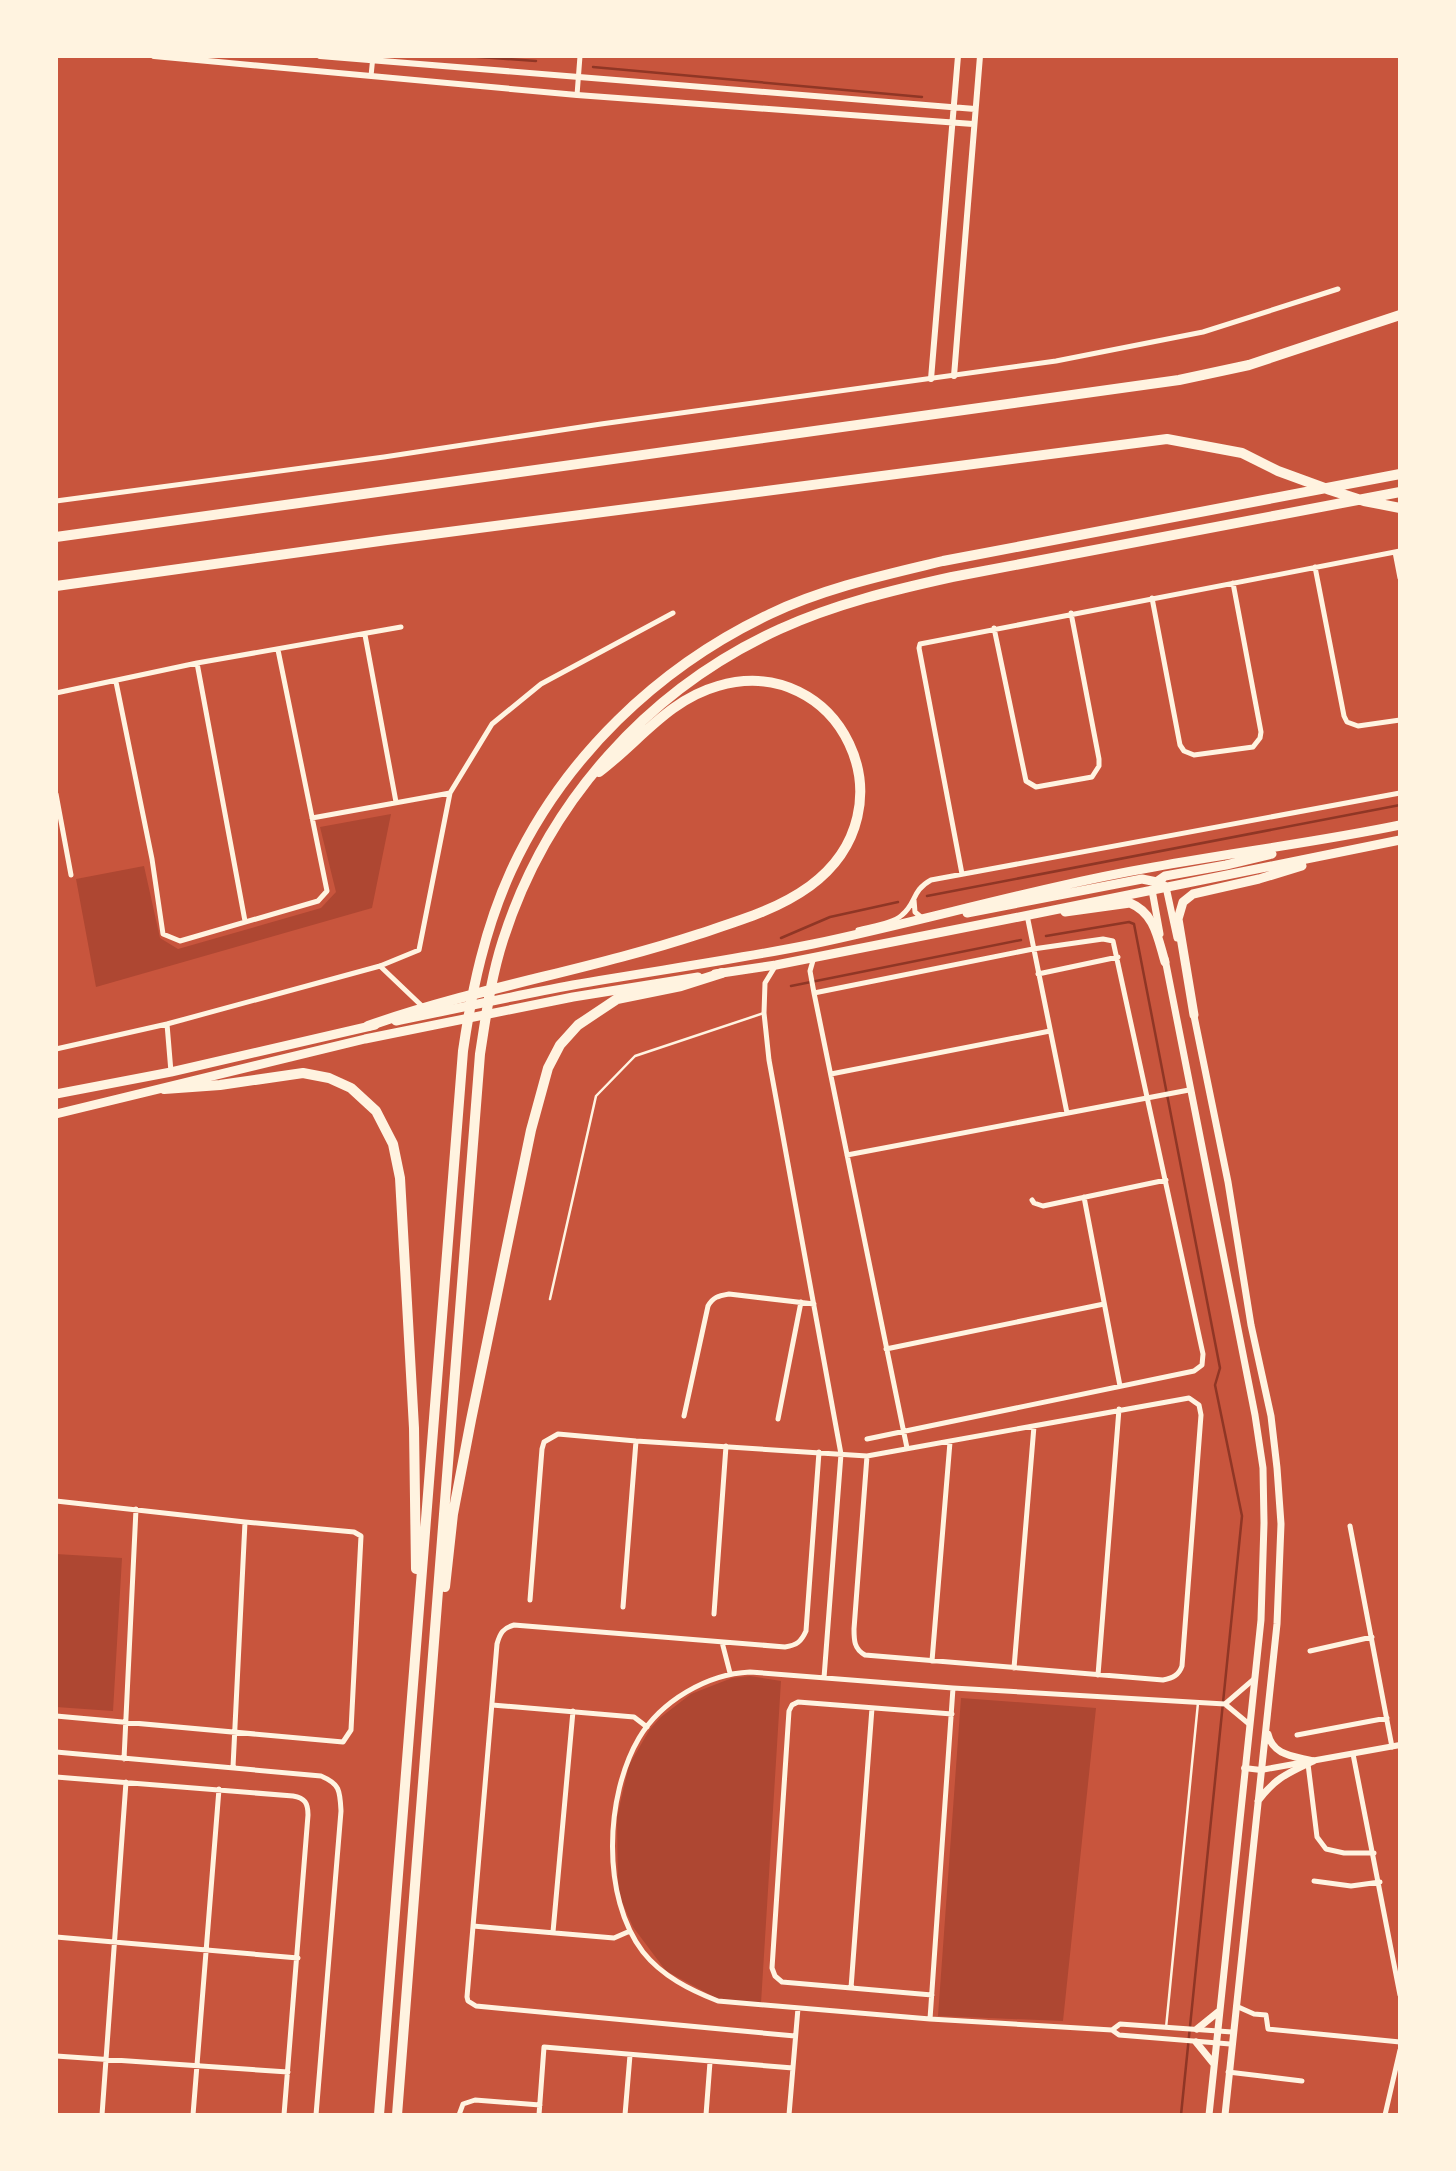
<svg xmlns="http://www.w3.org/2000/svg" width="1456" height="2171" font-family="'Archivo Narrow',sans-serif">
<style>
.green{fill:#ae4732}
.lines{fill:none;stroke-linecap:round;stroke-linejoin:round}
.stream{stroke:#8f3625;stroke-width:2.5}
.service{stroke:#fff3e0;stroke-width:2.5}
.minor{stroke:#fff3e0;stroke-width:5}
.tertiary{stroke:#fff3e0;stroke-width:6}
.secondary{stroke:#fff3e0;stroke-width:7}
.trunk{stroke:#fff3e0;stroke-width:9}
.motorway{stroke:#fff3e0;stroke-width:10}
</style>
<rect width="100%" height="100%" fill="#c8553d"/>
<path class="green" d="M391 814 372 908 96 987 76 879 144 866 160 938 178 949 321 908 336 892 320 827Z
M56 1554 122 1558 113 1711 56 1707Z
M750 1676 781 1681 761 2003 718 1999 666 1971 633 1927 618 1893 617 1817 629 1765 650 1729 661 1717 691 1694 732 1678Z
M961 1698 1096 1708 1063 2021 938 2016Z"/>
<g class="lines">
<path class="stream" d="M465 56 536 61
M593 67 922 97
M927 896 1400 805
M1046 936 1129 922 1134 924 1220 1368 1215 1385 1242 1516 1181 2115
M781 938 830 917 898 902
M791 986 1021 940"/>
<path class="service" d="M550 1299 596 1096 635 1056 764 1013
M1166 2028 1198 1703"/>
<path class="minor" d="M371 76 373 56
M577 95 580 56
M56 501 384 457 601 424 1056 361 1203 332 1338 289
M1395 552 1400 578
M1315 567 1344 716 1347 722 1358 726 1400 720
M1152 598 1180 745 1184 751 1194 755 1253 747 1260 738 1261 732 1233 583
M994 628 1026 781 1036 787 1092 777 1099 766V759L1071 613
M365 635 396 802
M197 663 245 921
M116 682 152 859 163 934 180 941 318 901 327 891 278 650
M56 693 197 663 401 627
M56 794 71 875
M312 818 450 793
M962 874 919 648 920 644 1400 551
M914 900 915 912 922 918
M1027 915 1067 1113
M858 930C871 926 892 924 902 915 917 903 911 891 931 880L1400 793
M814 957 810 971 814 993 907 1448
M776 965 765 983 764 1013 769 1060 841 1454 824 1678
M380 966 423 1007
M1038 974 1118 957
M814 993 1033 949 1103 939 1113 941 1203 1354 1202 1365 1194 1371 867 1439
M167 1024 171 1072
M56 1049 167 1024 380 966 419 950 450 793 492 724 541 684 673 613
M831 1074 1050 1031
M847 1155 1189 1090
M1084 1197 1120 1386
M1032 1200 1034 1203 1043 1206 1166 1180
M886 1349 1104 1304
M684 1416 708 1306C713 1297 718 1296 729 1294L814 1304
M778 1419 801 1302
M56 1501 245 1522 354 1532 361 1536 351 1730 343 1742 56 1716
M1350 1526 1392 1747
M530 1600 542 1449 544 1442 558 1434 636 1441 867 1456 1189 1398 1199 1405 1201 1415 1182 1666C1179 1675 1173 1678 1163 1680L865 1655C854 1649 854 1640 854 1629L867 1456
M623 1607 636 1441
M714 1614 726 1446
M722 1642 730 1673
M1310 1651 1372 1637
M932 1661 950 1442
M1014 1668 1034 1426
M1098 1675 1119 1409
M1225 1704 1254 1679
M492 1705 634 1717 647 1727
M1297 1735 1387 1718
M56 1752 321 1776C340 1784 340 1791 341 1811L316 2115
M1353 1754 1400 1995
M124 1759 136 1509
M1308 1764 1317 1837 1326 1849 1344 1853H1374
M233 1767 245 1522
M56 1777 293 1796C305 1798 308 1803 308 1815L284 2115
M1314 1881 1351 1886 1380 1882
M473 1926 614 1938 630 1931
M553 1932 573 1711
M56 1937 298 1958
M851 1988 872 1708
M932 1995 782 1982 775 1976 772 1968 789 1711 792 1705 798 1702 952 1714
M1236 2006 1254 2014 1266 2015 1268 2029 1400 2042
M930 2019 953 1688
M1112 2030 1120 2024 1232 2032
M795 2036 476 2006 468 2001 467 1997 497 1644C500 1633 503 1628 514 1625L785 1647C797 1645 801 1642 806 1631L819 1452
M1230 2044 1119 2035 1112 2030 930 2019 718 2001C690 1990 662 1976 643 1952 601 1897 605 1796 639 1738 661 1701 707 1674 750 1672L953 1688 1225 1704 1249 1724
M56 2056 288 2072
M1228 2072 1302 2081
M102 2115 126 1782
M193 2115 219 1789
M459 2115 463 2104 475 2100 540 2105
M539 2115 544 2047 793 2068
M625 2115 630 2055
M706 2115 710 2062
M789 2115 798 2008
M1385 2115 1400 2050"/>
<path class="tertiary" d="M154 56 577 95 973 124
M320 56 975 109
M954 376 980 56
M931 379 958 56
M1244 1768 1261 1770 1400 1745"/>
<path class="secondary" d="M1166 887 1177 938
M1152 890 1160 934
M1165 959 1255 1415 1263 1468 1264 1523 1261 1620 1209 2115
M1193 1011 1228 1182 1251 1325 1271 1416 1277 1468 1281 1524 1277 1624 1225 2115
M1268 1734C1273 1756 1294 1756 1313 1761
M1258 1801C1275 1778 1288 1773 1313 1761
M1197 2029 1218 2012
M1196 2042 1213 2063"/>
<path class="trunk" d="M1155 883 1165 876 1226 865 1272 854
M1065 912 1130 903C1155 913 1158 939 1165 962
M967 913 1142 879 1157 882 1166 887
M715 974 776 965 1039 913 1400 840
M1194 1015 1178 919 1183 902 1193 894 1259 879 1302 866
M396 1021C455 1009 513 996 573 985 653 971 733 960 813 944 927 920 1039 887 1154 867 1236 852 1318 842 1400 825
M56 1094 171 1072 375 1025
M56 1114 365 1039 573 997 698 977"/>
<path class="motorway" d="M56 537 1179 380 1249 365 1400 315
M56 586 387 540 1167 439 1242 453 1278 471 1330 490 1364 501 1400 508
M368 1026C476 988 590 970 699 934 738 921 777 910 810 886 916 808 839 651 718 686 668 700 639 742 599 772
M164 1089 220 1085 303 1073 329 1078 351 1088 376 1111 393 1144 400 1178 414 1428 416 1569
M445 1587 453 1514 471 1420 531 1130 548 1068 560 1045 578 1025 617 999 681 986 722 973
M379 2115 463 1051C472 989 485 928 511 871 563 758 658 667 770 614 824 588 885 575 943 561L1400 474
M397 2115 480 1054C486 1016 491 977 503 940 547 802 648 689 780 629 835 604 893 590 952 577L1400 492"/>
</g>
<rect width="1456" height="2171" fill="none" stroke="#fff3e0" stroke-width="116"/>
</svg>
